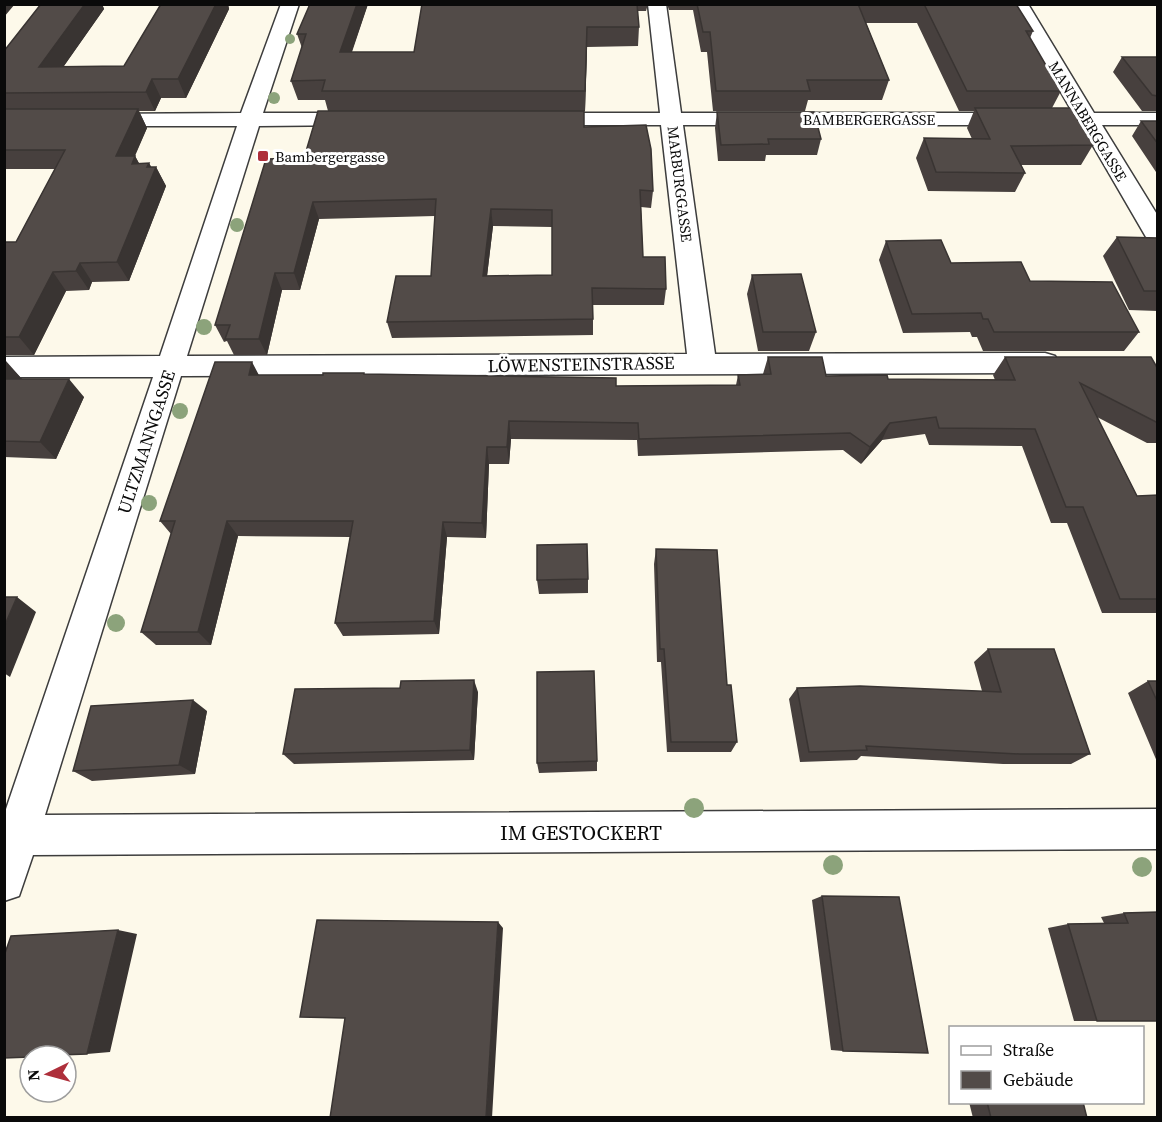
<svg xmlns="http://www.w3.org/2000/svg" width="1162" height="1122" font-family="'Source Serif 4',serif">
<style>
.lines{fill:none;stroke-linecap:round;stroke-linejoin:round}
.street-casing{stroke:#3d3d3d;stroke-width:3}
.street{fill:#fff;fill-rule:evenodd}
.tree{fill:#8ca37b}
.wall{fill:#47403e;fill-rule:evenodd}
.shaded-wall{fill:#393432}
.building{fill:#524b48;stroke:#393432;stroke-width:1.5;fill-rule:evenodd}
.poi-dot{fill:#ae2f3b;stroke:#fff;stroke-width:2}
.labels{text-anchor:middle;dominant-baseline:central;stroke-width:6;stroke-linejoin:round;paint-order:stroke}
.far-street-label{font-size:15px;fill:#0a0a0a;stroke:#fff}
.far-poi-label{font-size:15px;fill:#0a0a0a;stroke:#fff;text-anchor:start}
.street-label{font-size:18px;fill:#0a0a0a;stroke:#fff}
.near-street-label{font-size:21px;fill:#0a0a0a;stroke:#fff}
</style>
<rect width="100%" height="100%" fill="#fdf9ea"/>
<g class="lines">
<defs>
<path id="street" d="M281 4H299L263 113H360L368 114 371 119 368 124 360 125 259 126 187 356 687 354 661 125H540L532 124 529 119 532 114 540 113H660L648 4H666L681 113H1073L1010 4H1028L1094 113H1158V125H1102L1158 216V245L1149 243 1146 237 1081 125H683L715 354 1045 353 1055 356 1059 363 1055 370 1045 373 181 376 45 815 1158 809V849L33 855 19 896 4 901V815L153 377H4V357L160 356 237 126H99L91 125 88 120 91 115 99 114 241 113Z"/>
</defs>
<use href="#street" class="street-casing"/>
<use href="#street" class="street"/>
</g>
<g class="tree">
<circle cx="290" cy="39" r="5"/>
<circle cx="274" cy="98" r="6"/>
<circle cx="237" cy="225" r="7"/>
<circle cx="204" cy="327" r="8"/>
<circle cx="180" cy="411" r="8"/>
<circle cx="149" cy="503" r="8"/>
<circle cx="116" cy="623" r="9"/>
<circle cx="694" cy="808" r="10"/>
<circle cx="833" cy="865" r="10"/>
<circle cx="1142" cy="867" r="10"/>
</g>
<path class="wall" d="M41 4H102L104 9 63 67 124 66 161 4H228L229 9 186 98H161L155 111H139L147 128 135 156 139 163H149L151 167H156L166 186 129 281 92 282 89 290 66 291 34 355H4V242H16L55 169H4V51Z
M310 4H368L352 52H414L422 4H648L646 11H637L639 27 638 46 587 47 585 111H328L325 100H298L291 81 302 48 297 34Z
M667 4H1016L1033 31 1030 38 1061 91 1052 108 1093 145 1081 165H1021L1025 173 1015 192 928 191 916 158 924 138 972 139 967 128 974 111H959L917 23H866L889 80 882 100H808L805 111H713L707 52H701L693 10H669Z
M1122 57H1158V111H1142L1113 72Z
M717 112 821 139 817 155H766L765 161H718L715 128Z
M1141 121H1158V175L1132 136Z
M584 127 653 191 651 208 641 207 643 257 666 289 664 305H593V335L392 338 387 322 431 276 435 216 319 219 300 290H282L267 355H234L227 341 224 342 215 325 304 158ZM493 226 552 227V275L487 276Z
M1117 237 1158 238V311L1129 310 1103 256Z
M886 241 951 263 1030 281 1139 332 1124 351H983L977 337H972L970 332 903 333 879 260Z
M752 275 816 332 809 351H758L747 294Z
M768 357 826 376 888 379 995 380 993 375 1005 357 1158 369V443H1147L1097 417 1137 496 1158 495V613H1102L1067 523H1051L1022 446 929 445 925 434 882 440 861 464 843 450 638 456 637 440 511 439 509 464H489L486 538 447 537 439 634 343 636 335 623 350 537 238 536 211 645H156L141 632 171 534 160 521 259 375 365 374 616 386 736 385 738 375 763 374Z
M4 361 22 379 84 397 56 459 4 457Z
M656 549 727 685 737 742 731 752H667L661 662H657L654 564Z
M588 579V593L539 594 537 580Z
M988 649 1090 754 1071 764H1003L861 756 857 760 800 762 789 699 797 688 982 691 974 662Z
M1148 681H1158V764L1128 693Z
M400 688 478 692 474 760 294 764 283 754Z
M207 711 195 774 92 781 73 771Z
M597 761V771L539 773 537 763Z
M822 896 843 1051 831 1050 812 900Z
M1158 912V1021H1074L1048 928 1068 924 1104 923 1101 917 1124 913Z
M969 1102H1083L1087 1118H973Z"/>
<path class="shaded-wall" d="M4 4H15L4 17Z
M85 4H102L104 9 50 86 39 67Z
M216 4H228L229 9 186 98 178 79Z
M357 4H368L345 71 340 52Z
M587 27V47L585 111V91Z
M152 79 161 98 155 111 146 92Z
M138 109 147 128 126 175 116 156Z
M135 156 145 175 132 164Z
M149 163 154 172 156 167 166 186 129 281 117 262Z
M313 202 319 219 300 290 294 273Z
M491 209 493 226 485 293 483 276Z
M80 263 92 282 89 290 76 271Z
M53 272 66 291 34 355 19 337Z
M275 273 282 290 267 355 259 339Z
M6 361 22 379 4 387V365Z
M252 362 261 379 249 375Z
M69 379 84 397 56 459 40 442Z
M509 421 511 439 509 464 507 447Z
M890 423 882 440 861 464 870 447Z
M487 447 489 464 486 538 482 523Z
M227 521 238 536 211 645 198 632Z
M443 522 447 537 439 634 434 621Z
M17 597 36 612 10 677 4 673V627Z
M474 680 478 692 474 760 470 750Z
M193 700 207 711 195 774 179 765Z
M498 922 503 928 492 1118H486Z
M118 930 137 934 110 1052 87 1054Z"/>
<path class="building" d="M41 4H85L39 67 124 66 161 4H216L178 79H152L146 92 4 93V51Z
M310 4H357L340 52H414L422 4H637L639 27H587L585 91H322L325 80 291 81 306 34H297Z
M697 4H858L889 80H807L810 91H716L710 32H703Z
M924 4H1016L1033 31H1026L1061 91H967Z
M1122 57H1158V96L1152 95Z
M975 108H1071L1093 145 1011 146 1025 173 936 172 924 138 990 139Z
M4 109H138L116 156H135L132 164 149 163 147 167H156L117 262 80 263 76 271 53 272 19 337H4V242H16L65 150H4Z
M318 111H584V127L646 125 651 149 653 191 640 190 643 257H665L666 289 592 288 593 319 387 322 396 276H431L436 199 313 202 294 273H275L259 339H225L230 325H215L266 159 304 158ZM491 209 552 210V275L483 276Z
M717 112H814L821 139H768L769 144 721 145Z
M1141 121H1158V144Z
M1117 237 1158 238V291H1144Z
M941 240 951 263 1021 262 1030 281 1112 282 1139 332H994L988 319H983L981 313 912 314 886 241Z
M801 274 816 332H763L752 275Z
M768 357H822L826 376 887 375 888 379 1015 380 1005 357H1151L1158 369V423L1080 383 1137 496 1158 495V599H1120L1083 507H1066L1035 429 939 428 936 417 890 423 870 447 850 433 639 439 638 423 509 421 507 447H487L482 523 443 522 434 621 335 623 353 521H227L198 632H141L175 521H160L215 362H252L249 375H323V373H364V374L616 378V386L740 385 738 375 771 374Z
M4 379H69L40 442 4 441Z
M587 544 588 579 537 580V545Z
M656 549 717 550 727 685H731L737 742H671L664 649H660Z
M4 597H17L4 627Z
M988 649H1054L1090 754H1020L866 746 867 750 809 752 797 688 860 686 1001 692Z
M594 671 597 761 537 763V672Z
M474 680 470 750 283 754 295 689 400 688 401 681Z
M1148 681H1158V703Z
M193 700 179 765 73 771 91 706Z
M822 896 899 897 928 1053 843 1051Z
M1158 912V1021H1097L1068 924 1128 923 1124 913Z
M317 920 498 922 486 1118H330L345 1018 300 1017Z
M118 930 87 1054 30 1056V1057L4 1058V956L11 936Z
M987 1102H1083L1087 1118H991Z"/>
<rect class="poi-dot" x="257" y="150" width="12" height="12" rx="3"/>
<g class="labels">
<g class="far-street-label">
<text x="869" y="119">BAMBERGERGASSE</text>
<text transform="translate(1088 121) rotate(59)">MANNABERGGASSE</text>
<text transform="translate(680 184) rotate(83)">MARBURGGASSE</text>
</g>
<g class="far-poi-label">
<text x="275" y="156">Bambergergasse</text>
</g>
<g class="street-label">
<text transform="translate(581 364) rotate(-1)">LÖWENSTEINSTRASSE</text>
<text transform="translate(146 442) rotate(-72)">ULTZMANNGASSE</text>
</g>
<g class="near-street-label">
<text x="581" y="832">IM GESTOCKERT</text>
</g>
</g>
<rect width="1162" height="1122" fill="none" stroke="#0a0a0a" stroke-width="12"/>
<rect x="949" y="1026" width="195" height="78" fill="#ffffff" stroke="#9d9d9d" stroke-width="1.5"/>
<rect x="961" y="1046" width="30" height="9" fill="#ffffff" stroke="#9d9d9d" stroke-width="1.5"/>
<text x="1003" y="1056" font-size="18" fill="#0a0a0a">Straße</text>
<rect x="961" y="1071" width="30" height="18" fill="#524b48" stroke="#9d9d9d" stroke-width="1.5"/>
<text x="1003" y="1086" font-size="18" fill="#0a0a0a">Gebäude</text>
<g transform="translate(48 1074) rotate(265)"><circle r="28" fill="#ffffff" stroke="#9d9d9d" stroke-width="1.5"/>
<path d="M0-4.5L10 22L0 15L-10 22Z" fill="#ae2f3b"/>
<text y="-9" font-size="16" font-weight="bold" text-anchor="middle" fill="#0a0a0a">N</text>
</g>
</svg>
